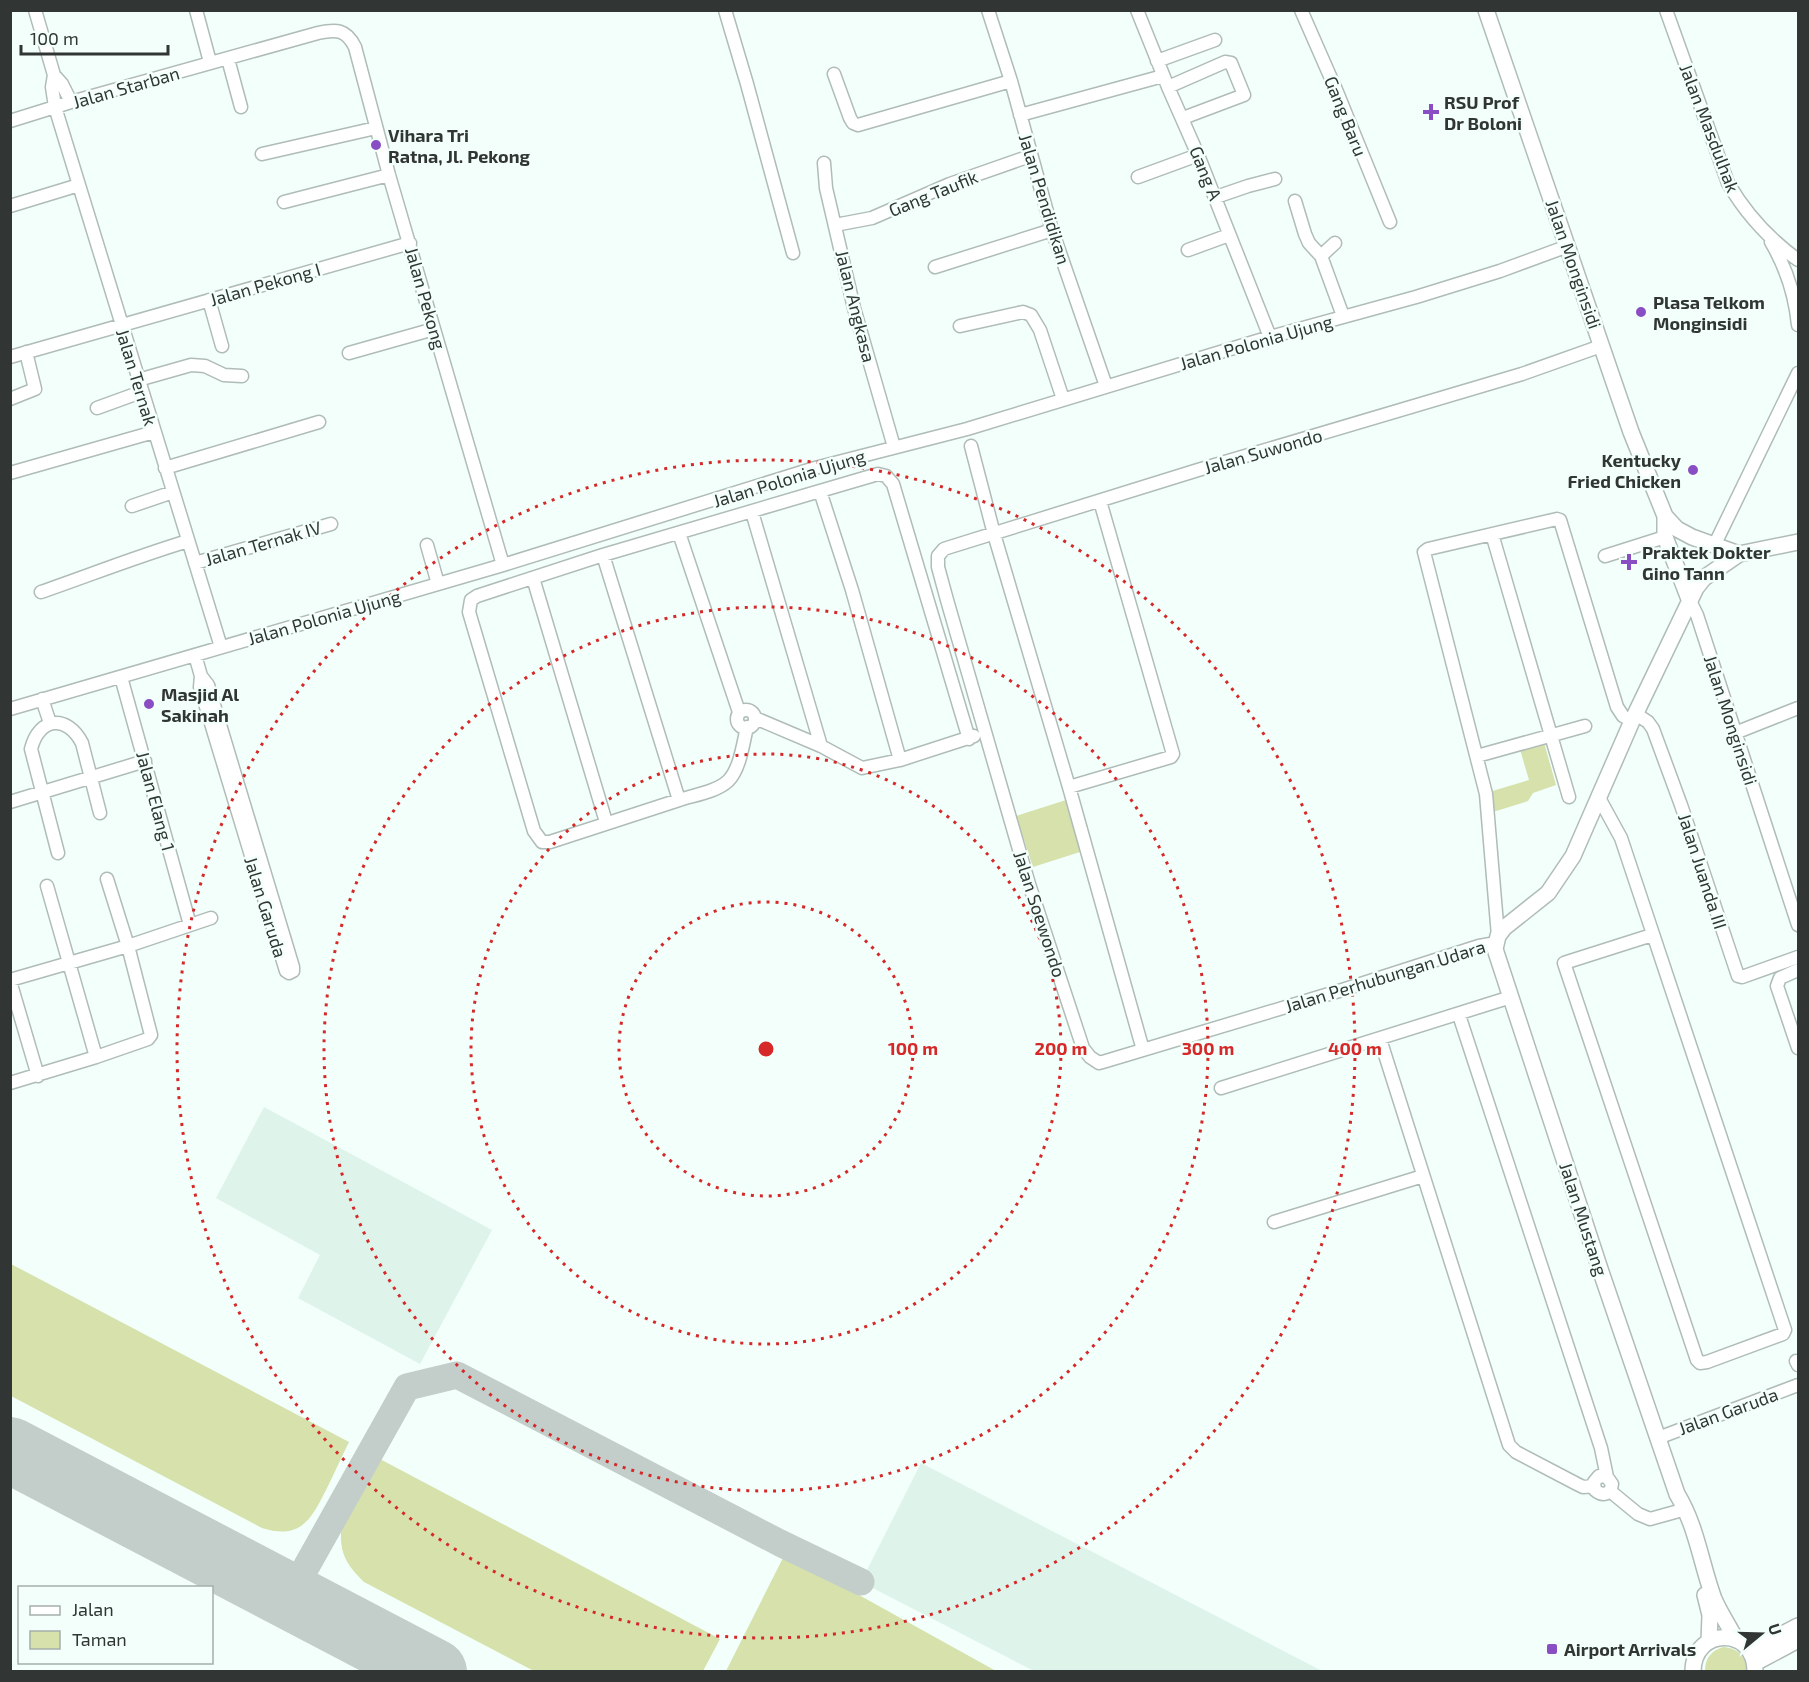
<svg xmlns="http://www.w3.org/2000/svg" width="1809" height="1682" font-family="'Exo 2',sans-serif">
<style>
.built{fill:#def3ea}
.green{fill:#d6e1ab}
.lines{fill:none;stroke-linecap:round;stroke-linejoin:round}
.taxiway{stroke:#c3ceca;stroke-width:27}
.runway{stroke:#c3ceca;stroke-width:66}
.minor-casing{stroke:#b0bcb7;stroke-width:15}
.major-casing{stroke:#b0bcb7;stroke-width:18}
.minor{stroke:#fff;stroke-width:12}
.major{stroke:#fff;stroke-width:15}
.ring{fill:none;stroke:#d62828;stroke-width:3;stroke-dasharray:3 6}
.poi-dot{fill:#8a4ec4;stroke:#f2fffa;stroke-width:2}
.labels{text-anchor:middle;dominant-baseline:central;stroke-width:5;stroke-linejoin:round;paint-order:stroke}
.street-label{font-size:18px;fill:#313634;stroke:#f2fffa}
.poi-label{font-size:18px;font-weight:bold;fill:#313634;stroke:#f2fffa;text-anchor:start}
.centre{fill:#d62828;stroke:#f2fffa;stroke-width:3}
.ring-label{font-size:18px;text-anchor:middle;font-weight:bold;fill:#d62828;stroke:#f2fffa;stroke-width:5;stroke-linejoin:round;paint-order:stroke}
</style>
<rect width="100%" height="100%" fill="#f2fffa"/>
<path class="built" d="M264 1107 492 1230 420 1364 298 1298 320 1255 216 1198Z
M921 1463 1322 1671H1034L861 1582Z"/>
<path class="green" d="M1543 739 1556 785 1533 793 1528 801 1493 812 1489 792 1529 780 1519 746Z
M1066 800 1083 851 1033 867 1016 816Z
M11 1264 349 1442C341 1458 334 1474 326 1490 311 1520 300 1540 262 1528L11 1396Z
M378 1458 720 1639 703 1671H534L364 1582C348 1566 340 1555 341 1532Z
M785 1554 996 1671H726Z
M1723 1647C1738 1648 1747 1657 1746 1671H1705C1705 1658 1711 1651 1723 1647Z"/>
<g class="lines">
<path class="taxiway" d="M305 1569 407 1387 457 1375 780 1543 861 1582"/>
<path class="runway" d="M10 1450 434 1672"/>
<defs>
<path id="minor" d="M35 10 54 75
M196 10 210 62
M725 10 747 84 793 253
M988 10 1011 81 1052 230 1106 386
M1137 10 1168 87 1198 155 1270 337
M1301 10 1337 92 1390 222
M1666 10 1728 183C1746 214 1769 239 1798 260
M228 59 241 107
M1157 61 1215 40
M834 74 850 118 853 123 858 125 1011 81
M1168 87 1225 62 1231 63 1244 95 1183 118
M71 102 62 84 54 75 52 87 55 107 221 647
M1020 115 1163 76
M10 121 71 102 318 33C336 29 346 29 355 47L389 175 503 565
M262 154 376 128
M824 163 826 188 854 308 894 447
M1138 177 1198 155
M1216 197 1248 186 1275 179
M1295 201 1305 234 1309 243 1321 256 1343 316
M284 202 389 175
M10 206 79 185
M835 225 872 218 950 184 1030 156
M1771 242C1787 269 1795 294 1798 325
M1188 250 1229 235
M1321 256 1335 243
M935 267 1052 230
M209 300 222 346
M960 326 1023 312 1031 315 1040 330 1063 399
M349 353 434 329
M10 357 410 243
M138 380 191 365 205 366 224 375 242 376
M10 399 35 389 26 352
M97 408 141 392
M971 446 994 534 1069 787 1143 1050
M165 468 319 422
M10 473 154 432
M132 506 173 492
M752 512 821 746
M679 533 739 712
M1492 534 1569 797
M427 545 438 584
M1714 546 1798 373
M603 555 679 800 550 842H542L534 831 469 612 471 600 477 596 603 555 820 491
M1605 556 1665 537
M195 563 331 524
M533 578 606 822
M41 592C90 575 138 556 188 541
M1689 599 1697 615 1798 925
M195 655 201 676 208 685 293 967V971L289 973 286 971 200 687 201 676
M121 677 190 925
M42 699 50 723
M10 709 503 565 815 468 967 429 1270 337 1416 297 1500 271 1568 246
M737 719a9 9 0 1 1 18 0a9 9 0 1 1-18 0Z
M1636 714 1648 722 1653 729 1681 805 1738 976 1742 977 1798 957
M755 718 821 746 862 768 900 760 974 736
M1735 733 1798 708
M1477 756 1585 726
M900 760 852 590 820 491 878 474 886 476 893 484 969 739
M1069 787 1171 757 1173 754 1100 501
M1598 796 1621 838 1785 1330 1783 1334 1707 1362 1700 1363 1697 1360 1564 963 1652 935
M679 800C694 795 716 792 728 781 740 769 743 744 747 727
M10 802 145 761
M58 853 31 749C39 717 67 714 82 743L100 813
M47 886 96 1057
M1498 936 1486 794 1424 552 1428 549 1557 519 1560 520 1617 707 1623 716 1632 721
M1496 943 1479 946 1339 991 1106 1061 1099 1063 1090 1057 1083 1048 1029 884 947 600 938 567V556L944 549 950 547 1198 470 1522 374 1601 346
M1798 970 1780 978 1777 986 1798 1048
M10 980 128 946 211 918
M10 981 38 1076
M1459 1015 1601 1448 1607 1477 1612 1484C1611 1494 1603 1497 1595 1490L1594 1482 1599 1476 1607 1477
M1380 1039 1509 1445 1516 1452 1577 1484 1583 1487 1593 1486
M10 1083 96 1057 148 1039 151 1035 128 946 107 879
M1221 1088 1511 997
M1274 1222 1423 1176
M1796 1361 1798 1365
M1658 1438 1798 1385
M1610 1491 1638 1514 1650 1519 1686 1509"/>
<path id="major" d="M1486 10 1631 432 1665 516 1677 529 1692 537 1739 554 1798 542
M1665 516V537L1689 599
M1705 1595 1710 1615 1709 1641
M1736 1640C1729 1626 1720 1613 1714 1599 1701 1564 1697 1527 1677 1494L1600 1269 1495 949 1498 936 1504 928 1548 893 1573 856 1632 721 1696 588 1704 578 1739 554
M1750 1651 1798 1626
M1755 1663 1798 1640
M1693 1672C1693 1626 1756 1626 1755 1672"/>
</defs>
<use href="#minor" class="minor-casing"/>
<use href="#major" class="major-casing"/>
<use href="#minor" class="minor"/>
<use href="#major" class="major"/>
</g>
<g class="ring">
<circle cx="766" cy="1049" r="147"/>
<circle cx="766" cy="1049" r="295"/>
<circle cx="766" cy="1049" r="442"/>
<circle cx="766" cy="1049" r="589"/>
</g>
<g class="poi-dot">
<path d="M1428 103h6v6h6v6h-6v6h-6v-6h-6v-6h6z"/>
<circle cx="376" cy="145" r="6"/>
<circle cx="1641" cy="312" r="6"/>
<circle cx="1693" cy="470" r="6"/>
<path d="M1626 553h6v6h6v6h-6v6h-6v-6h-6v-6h6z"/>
<circle cx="149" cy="704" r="6"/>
<rect x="1546" y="1643" width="12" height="12" rx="3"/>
</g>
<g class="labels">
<g class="street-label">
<text transform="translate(126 87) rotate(-16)">Jalan Starban</text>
<text transform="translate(1346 116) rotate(68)">Gang Baru</text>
<text transform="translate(1710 128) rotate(69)">Jalan Masdulhak</text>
<text transform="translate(1206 173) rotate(68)">Gang A</text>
<text transform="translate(933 193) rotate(-22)">Gang Taufik</text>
<text transform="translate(1045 199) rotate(73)">Jalan Pendidikan</text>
<text transform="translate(1574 264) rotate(71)">Jalan Monginsidi</text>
<text transform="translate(265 284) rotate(-16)">Jalan Pekong I</text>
<text transform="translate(426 298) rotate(74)">Jalan Pekong</text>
<text transform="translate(856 306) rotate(76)">Jalan Angkasa</text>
<text transform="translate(1256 342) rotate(-16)">Jalan Polonia Ujung</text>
<text transform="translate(137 377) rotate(73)">Jalan Ternak</text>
<text transform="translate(1263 451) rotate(-16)">Jalan Suwondo</text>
<text transform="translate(789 478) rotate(-17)">Jalan Polonia Ujung</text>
<text transform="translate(263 543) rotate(-16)">Jalan Ternak IV</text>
<text transform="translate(324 617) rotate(-16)">Jalan Polonia Ujung</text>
<text transform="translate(1731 720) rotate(72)">Jalan Monginsidi</text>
<text transform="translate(156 801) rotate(75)">Jalan Elang 1</text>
<text transform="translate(1703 871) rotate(72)">Jalan Juanda III</text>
<text transform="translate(266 907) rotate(73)">Jalan Garuda</text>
<text transform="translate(1040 914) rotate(72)">Jalan Soewondo</text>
<text transform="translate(1385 976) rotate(-17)">Jalan Perhubungan Udara</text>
<text transform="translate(1584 1219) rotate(72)">Jalan Mustang</text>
<text transform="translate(1728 1411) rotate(-20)">Jalan Garuda</text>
</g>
<g class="poi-label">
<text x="1444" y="102">RSU Prof<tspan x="1444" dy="21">Dr Boloni</tspan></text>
<text x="388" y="135">Vihara Tri<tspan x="388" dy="21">Ratna, Jl. Pekong</tspan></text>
<text x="1653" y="302">Plasa Telkom<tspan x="1653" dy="21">Monginsidi</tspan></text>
<text x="1681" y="460" text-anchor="end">Kentucky<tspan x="1681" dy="21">Fried Chicken</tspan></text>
<text x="1642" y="552">Praktek Dokter<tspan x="1642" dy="21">Gino Tann</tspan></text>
<text x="161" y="694">Masjid Al<tspan x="161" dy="21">Sakinah</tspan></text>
<text x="1564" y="1649">Airport Arrivals</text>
</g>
</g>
<circle cx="766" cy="1049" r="9" class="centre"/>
<g class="ring-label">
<text x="913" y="1055">100 m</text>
<text x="1061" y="1055">200 m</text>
<text x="1208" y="1055">300 m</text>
<text x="1355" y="1055">400 m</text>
</g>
<rect width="1809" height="1682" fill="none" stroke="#313634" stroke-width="24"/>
<rect x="18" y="1586" width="195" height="78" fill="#f2fffa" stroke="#a5afab" stroke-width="1.5"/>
<rect x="30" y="1606" width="30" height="9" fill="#ffffff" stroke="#a5afab" stroke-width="1.5"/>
<text x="72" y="1616" font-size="18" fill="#313634">Jalan</text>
<rect x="30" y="1631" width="30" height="18" fill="#d6e1ab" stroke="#a5afab" stroke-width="1.5"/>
<text x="72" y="1646" font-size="18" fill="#313634">Taman</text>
<g transform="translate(1761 1634) rotate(71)" stroke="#f2fffa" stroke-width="4.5" paint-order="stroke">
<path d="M0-4.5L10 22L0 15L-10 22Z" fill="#313634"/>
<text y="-9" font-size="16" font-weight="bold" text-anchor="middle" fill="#313634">U</text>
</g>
<path d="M21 45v9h147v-9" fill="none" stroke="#313634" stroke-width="3"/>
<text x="30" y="45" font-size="18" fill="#313634" stroke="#f2fffa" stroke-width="4.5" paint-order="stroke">100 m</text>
</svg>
